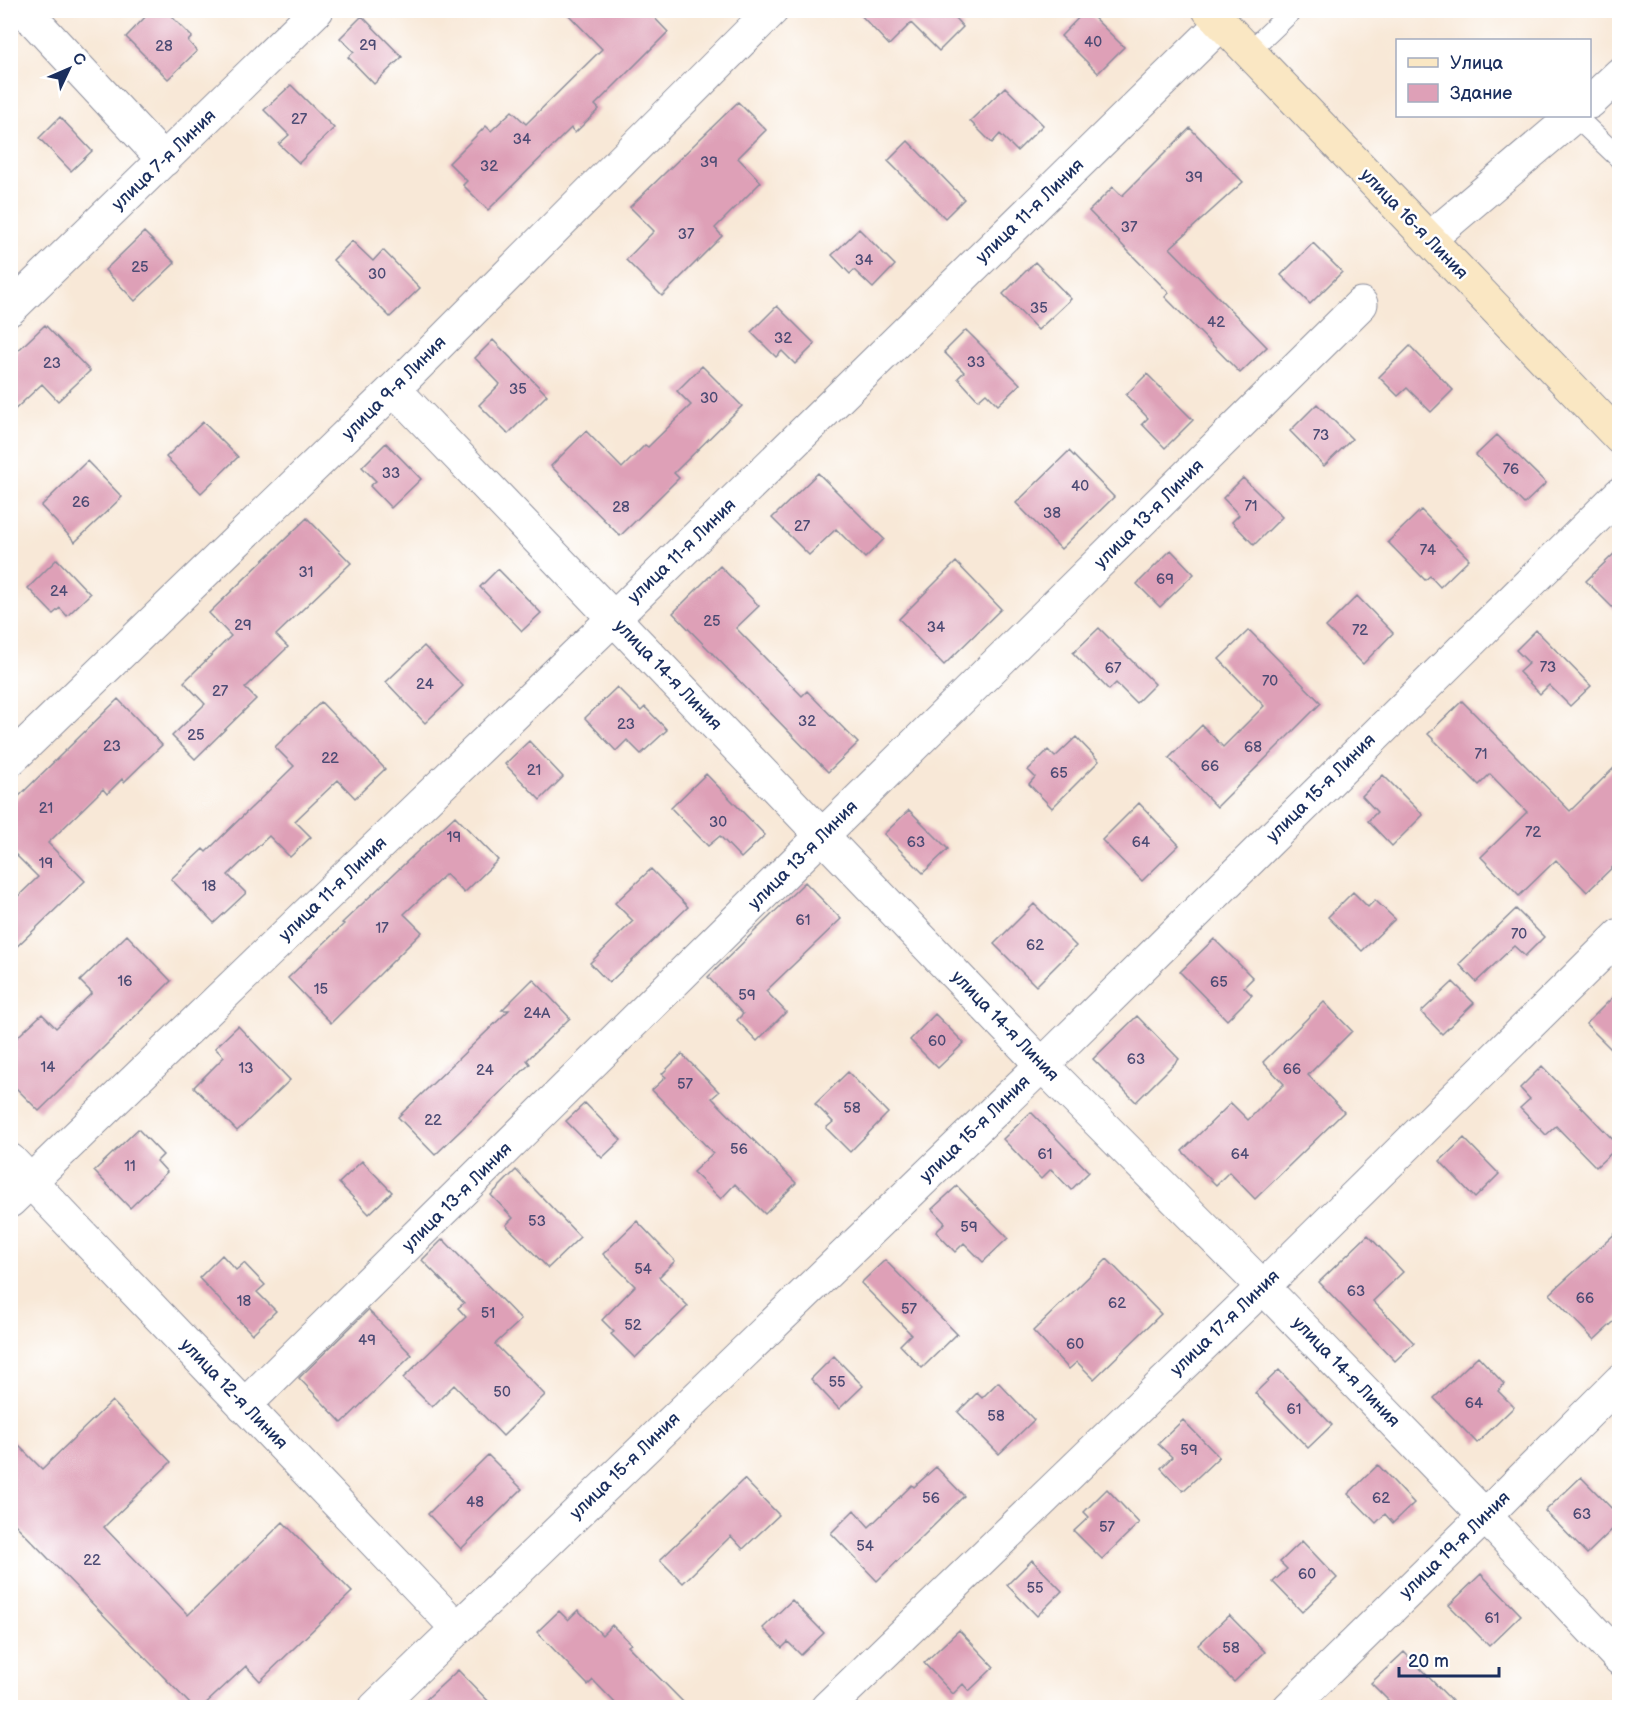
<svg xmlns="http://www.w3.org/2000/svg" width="1630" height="1718" font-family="'Balsamiq Sans',sans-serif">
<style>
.building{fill:#dea0b7}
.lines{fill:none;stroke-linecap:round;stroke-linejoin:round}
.service-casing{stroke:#8a8c9a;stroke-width:22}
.minor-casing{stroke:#8a8c9a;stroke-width:35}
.secondary-casing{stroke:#8a8c9a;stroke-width:35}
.service{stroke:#fff;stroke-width:20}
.minor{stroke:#fff;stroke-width:33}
.secondary{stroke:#fae7c3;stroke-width:33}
.labels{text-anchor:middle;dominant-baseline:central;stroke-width:5;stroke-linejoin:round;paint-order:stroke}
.number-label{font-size:15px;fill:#4c4b74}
.street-label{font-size:18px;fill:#1b2f5e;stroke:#fff}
</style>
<rect width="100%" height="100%" fill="#fff"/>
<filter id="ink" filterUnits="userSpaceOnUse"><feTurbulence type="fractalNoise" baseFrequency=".0167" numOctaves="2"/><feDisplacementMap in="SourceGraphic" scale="12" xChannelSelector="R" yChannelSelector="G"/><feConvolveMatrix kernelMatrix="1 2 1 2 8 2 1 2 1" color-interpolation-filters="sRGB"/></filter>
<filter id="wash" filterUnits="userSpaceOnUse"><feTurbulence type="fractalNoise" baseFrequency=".008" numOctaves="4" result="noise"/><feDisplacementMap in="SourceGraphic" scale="24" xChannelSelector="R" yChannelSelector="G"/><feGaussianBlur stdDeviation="1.35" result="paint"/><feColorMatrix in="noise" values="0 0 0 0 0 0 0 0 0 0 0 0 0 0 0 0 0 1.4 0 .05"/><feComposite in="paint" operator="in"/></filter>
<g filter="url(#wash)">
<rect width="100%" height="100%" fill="#f8e8d7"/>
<g id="blocks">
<path class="building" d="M152 10H165L192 37 188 41 197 51 168 79 126 37Z
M564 10H647L668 32 595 105 599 109 575 133 571 128 488 210 463 185 467 181 449 163 486 126 491 131 512 111 526 124 602 49Z
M856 10H948L963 27 939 51 911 23 889 45Z
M1086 10 1124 47 1098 73 1061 36Z
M362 16 402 57 374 84 348 57 354 52 340 38Z
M291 85 334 128 299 163 279 144 289 135 264 110Z
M1005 87 1043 125 1017 151 1000 134 992 143 970 121Z
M738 102 766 130 738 158 761 182 715 228 722 236 662 296 626 260 654 231 630 207Z
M60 117 92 151 71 171 39 138Z
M1190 128 1243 182 1170 248 1267 347 1240 373 1165 297 1169 293 1089 211 1113 187 1122 196Z
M908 141 964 199 945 218 888 161Z
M859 229 895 265 873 288 854 270 850 274 832 255Z
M144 232 175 263 135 301 105 270Z
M352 241 373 261 383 250 420 288 390 317 333 260Z
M1313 243 1342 272 1310 304 1281 275Z
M1035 262 1071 299 1038 330 1003 294Z
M777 306 815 344 795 364 782 351 776 357 751 332Z
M45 325 90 371 58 401 42 384 10 414V358Z
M966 330 1020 384 998 405 986 393 978 400 958 378 964 372 944 352Z
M493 340 547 395 508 434 479 405 500 384 475 358Z
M1410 346 1453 390 1431 412 1407 388 1398 396 1379 377Z
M702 366 742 406 674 473 679 478 620 536 551 466 586 431 622 468 645 445 648 447 691 405 677 391Z
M1147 374 1193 420 1165 448 1142 424 1148 418 1126 395Z
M1317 404 1352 439 1324 466 1290 431Z
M203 422 238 457 201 493 166 457Z
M1497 435 1546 483 1524 504 1476 455Z
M386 443 421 479 391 508 370 486 376 481 362 467Z
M1069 451 1114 497 1061 549 1016 503Z
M87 461 122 497 75 542 41 506Z
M818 473 884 539 865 558 836 529 809 555 772 518Z
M1243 478 1282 517 1254 545 1232 522 1239 515 1223 498Z
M1421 510 1469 559 1440 587 1430 576 1425 580 1388 542Z
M307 518 351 563 276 635 288 647 245 688 256 699 195 759 172 736 205 704 184 682 231 636 209 613Z
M1620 548V615L1586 581Z
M1171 550 1194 574 1160 607 1137 584Z
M57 559 90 594 67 616 60 608 53 614 28 588Z
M956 562 1001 609 944 665 899 619Z
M720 566 759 606 736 628 802 696 807 691 858 743 828 772 673 613Z
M498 569 541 613 522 631 480 587Z
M1357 596 1393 633 1363 664 1326 627Z
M1099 628 1155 684 1136 703 1116 683 1109 690 1073 653Z
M1249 630 1321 703 1217 807 1169 758 1202 725 1223 747 1264 706 1219 659Z
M1536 630 1591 686 1570 706 1549 685 1540 694 1519 672 1529 663 1516 650Z
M424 646 463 686 425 723 386 682Z
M617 687 641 711 645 707 667 730 641 754 627 740 616 751 585 718Z
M118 699 162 745 124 782 122 779 107 794 103 789 48 843 85 881 10 953V904L38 877 10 849V805Z
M1462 701 1570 811 1620 762V860L1587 892 1556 860 1519 896 1481 857 1527 812 1490 774 1479 785 1428 734Z
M321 702 385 769 355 798 338 780 295 821 311 837 290 857 269 836 228 875 246 893 214 923 171 879 203 849 206 852 294 766 275 747Z
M1076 737 1099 761 1052 808 1029 784 1035 777 1028 770 1048 750 1055 757Z
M529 741 563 777 540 800 505 764Z
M706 774 765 835 741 858 720 836 708 846 671 808Z
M1383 775 1423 815 1392 846 1368 821 1377 812 1362 796Z
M1139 803 1179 845 1142 881 1102 840Z
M909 810 948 849 923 873 884 834Z
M455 816 498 860 464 893 446 874 404 914 422 932 331 1023 288 978 344 924 342 923Z
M651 869 688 907 609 983 590 963 633 921 615 903Z
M805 882 841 919 766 991 786 1012 757 1041 737 1020 743 1014 708 977Z
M1353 892 1368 907 1375 900 1395 919 1362 951 1328 917Z
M1034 904 1076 946 1036 986 994 944Z
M1516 909 1544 937 1525 956 1514 946 1476 982 1459 964Z
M127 935 171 981 39 1111 10 1082V1044L42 1014 56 1028 92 993 80 981Z
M1214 939 1253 978 1244 987 1252 995 1227 1020 1180 972Z
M533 979 570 1018 527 1060 530 1064 435 1155 398 1117 509 1010H502Z
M1453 982 1474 1003 1442 1034 1421 1012Z
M1620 990V1058L1586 1024Z
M1324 1002 1352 1031 1308 1075 1344 1112 1255 1199 1229 1172 1216 1185 1182 1151 1231 1103 1248 1120 1284 1084 1263 1062Z
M935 1014 964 1043 938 1068 910 1040Z
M1137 1016 1179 1059 1136 1102 1093 1059Z
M238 1026 290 1080 237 1131 194 1087 224 1057 215 1048Z
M682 1054 719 1092 712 1098 796 1183 765 1214 735 1184 721 1199 693 1172 713 1153 652 1090 666 1077 662 1074Z
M1542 1066 1619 1146 1596 1167 1556 1126 1546 1135 1520 1108 1530 1099 1520 1088Z
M848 1072 888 1113 850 1152 826 1128 833 1122 815 1104Z
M585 1103 621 1140 602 1158 566 1121Z
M1031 1112 1089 1172 1071 1190 1051 1169 1041 1179 1003 1139Z
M138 1129 163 1155 157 1161 167 1172 130 1208 94 1171Z
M1464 1138 1499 1174 1475 1198 1440 1161Z
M362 1161 392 1192 369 1214 339 1183Z
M516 1170 580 1237 548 1268 506 1225 513 1218 491 1195Z
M957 1186 1008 1238 983 1262 964 1243 955 1252 936 1232 945 1223 932 1209Z
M637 1221 675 1261 659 1277 688 1306 635 1358 611 1334 614 1332 602 1320 635 1286 603 1254Z
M1620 1229V1316L1594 1340 1550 1294Z
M1368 1235 1403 1272 1373 1301 1414 1343 1395 1361 1319 1282Z
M443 1239 521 1320 495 1344 545 1395 503 1436 454 1385 432 1407 403 1378 466 1317 458 1308 464 1303 422 1260Z
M222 1255 236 1270 244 1263 265 1285 257 1292 276 1311 252 1334 199 1278Z
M1107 1259 1161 1314 1094 1379 1077 1362 1069 1369 1033 1331Z
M885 1260 957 1334 922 1368 900 1345 911 1334 861 1283Z
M368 1310 412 1355 342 1423 299 1378Z
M834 1356 863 1386 839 1409 811 1379Z
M1478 1356 1504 1384 1498 1391 1514 1407 1477 1443 1434 1398Z
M1279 1370 1332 1425 1308 1448 1255 1393Z
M998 1382 1034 1420 999 1454 958 1412 977 1393 982 1398Z
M112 1401 171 1462 104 1527 188 1615 283 1522 352 1592 260 1681 246 1666 202 1707H193L10 1519V1437L42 1469Z
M1183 1420 1219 1457 1183 1491 1161 1468 1172 1457 1158 1444Z
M488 1455 522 1489 461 1549 428 1514Z
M1378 1465 1414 1503 1393 1523 1385 1514 1376 1523 1348 1494Z
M936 1467 964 1496 877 1581 831 1533 854 1510 869 1527 912 1485 914 1487Z
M1581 1477 1620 1517V1522L1587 1554 1545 1511Z
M744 1479 779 1515 743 1549 731 1536 683 1583 660 1560Z
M1107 1489 1139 1523 1102 1559 1074 1531 1089 1517 1084 1512Z
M1302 1541 1337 1578 1302 1612 1273 1582 1287 1569 1280 1562Z
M1032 1560 1062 1591 1037 1616 1007 1585Z
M1481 1574 1521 1615 1489 1646 1449 1605Z
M792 1600 824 1633 801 1655 788 1642 782 1648 763 1628Z
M578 1610 602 1635 612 1625 631 1644 628 1646 688 1707H619L593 1680 588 1685 537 1632 559 1611 568 1620Z
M1229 1615 1265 1652 1234 1682 1198 1645Z
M959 1630 994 1667 969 1691 963 1684 953 1694 924 1663Z
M1404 1652 1458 1707H1395L1371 1683Z
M458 1670 494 1707H418Z"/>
</g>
</g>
<g filter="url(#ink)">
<use href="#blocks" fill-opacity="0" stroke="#8a8c9a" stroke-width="1.5"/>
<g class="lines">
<defs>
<path id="service" d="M1249 52 1293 10
M1575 116 1620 159"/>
<path id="minor" d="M24 10 164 160
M1590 102 1620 74
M1429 239 1574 116
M10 309 317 10
M394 389 1042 1065 1263 1287 1485 1516 1620 1659
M10 760 394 389 772 10
M10 1160 457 1628
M10 1201 614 618 1221 24
M244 1406 1361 304
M375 1708 1042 1065 1620 494
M827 1708 1263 1287 1620 935
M1289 1708 1485 1516 1620 1381"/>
<path id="secondary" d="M1209 10 1620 438"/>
</defs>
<use href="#service" class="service-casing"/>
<use href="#minor" class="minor-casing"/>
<use href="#secondary" class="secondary-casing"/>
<use href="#service" class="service"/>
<use href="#minor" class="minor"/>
<use href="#secondary" class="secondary"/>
</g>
</g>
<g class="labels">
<g class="number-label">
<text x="1093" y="42">40</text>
<text x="368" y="45">29</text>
<text x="164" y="46">28</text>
<text x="299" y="119">27</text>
<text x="522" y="139">34</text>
<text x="709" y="162">39</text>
<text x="489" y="166">32</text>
<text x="1194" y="177">39</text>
<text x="1129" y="227">37</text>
<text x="686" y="234">37</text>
<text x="864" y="260">34</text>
<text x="140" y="267">25</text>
<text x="377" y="274">30</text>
<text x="1039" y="308">35</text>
<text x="1216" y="322">42</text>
<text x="783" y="338">32</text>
<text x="976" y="362">33</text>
<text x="52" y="363">23</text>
<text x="518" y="389">35</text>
<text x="709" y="398">30</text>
<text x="1321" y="435">73</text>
<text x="1511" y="469">76</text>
<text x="391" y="473">33</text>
<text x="1080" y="486">40</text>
<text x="81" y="502">26</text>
<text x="1251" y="506">71</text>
<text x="621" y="507">28</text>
<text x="1052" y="513">38</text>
<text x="802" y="526">27</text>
<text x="1428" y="550">74</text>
<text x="306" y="572">31</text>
<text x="1165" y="579">69</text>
<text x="59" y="591">24</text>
<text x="712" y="621">25</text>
<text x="243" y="625">29</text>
<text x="936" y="627">34</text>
<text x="1360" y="630">72</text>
<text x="1548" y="667">73</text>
<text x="1113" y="668">67</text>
<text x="1270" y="681">70</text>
<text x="425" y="684">24</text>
<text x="220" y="691">27</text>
<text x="807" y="721">32</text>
<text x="626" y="724">23</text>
<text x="196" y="735">25</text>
<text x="112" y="746">23</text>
<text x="1253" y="747">68</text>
<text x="1481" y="754">71</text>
<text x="330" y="758">22</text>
<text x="1210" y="766">66</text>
<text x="534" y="770">21</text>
<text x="1059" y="773">65</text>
<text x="46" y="808">21</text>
<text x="718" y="822">30</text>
<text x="1533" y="832">72</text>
<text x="454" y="837">19</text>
<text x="916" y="842">63</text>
<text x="1141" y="842">64</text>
<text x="46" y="863">19</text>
<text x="209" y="886">18</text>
<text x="803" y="920">61</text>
<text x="382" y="928">17</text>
<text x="1519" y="934">70</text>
<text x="1035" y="945">62</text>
<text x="125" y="981">16</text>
<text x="1219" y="982">65</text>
<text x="321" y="989">15</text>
<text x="747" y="995">59</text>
<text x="537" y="1013">24А</text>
<text x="937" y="1041">60</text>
<text x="1136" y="1059">63</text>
<text x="48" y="1067">14</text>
<text x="246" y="1068">13</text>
<text x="1292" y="1069">66</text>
<text x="485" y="1070">24</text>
<text x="685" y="1084">57</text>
<text x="852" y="1108">58</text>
<text x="433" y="1120">22</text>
<text x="739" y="1149">56</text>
<text x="1045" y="1154">61</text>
<text x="1240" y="1154">64</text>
<text x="130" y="1166">11</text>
<text x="537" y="1221">53</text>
<text x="969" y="1227">59</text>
<text x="643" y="1269">54</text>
<text x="1356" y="1291">63</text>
<text x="1585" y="1298">66</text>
<text x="244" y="1301">18</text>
<text x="1117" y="1303">62</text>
<text x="909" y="1309">57</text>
<text x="488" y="1313">51</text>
<text x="633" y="1325">52</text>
<text x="367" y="1340">49</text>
<text x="1075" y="1344">60</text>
<text x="837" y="1382">55</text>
<text x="502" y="1392">50</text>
<text x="1474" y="1403">64</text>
<text x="1294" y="1409">61</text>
<text x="996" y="1416">58</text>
<text x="1189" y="1450">59</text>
<text x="931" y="1498">56</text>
<text x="1381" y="1498">62</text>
<text x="475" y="1502">48</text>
<text x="1582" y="1514">63</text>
<text x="1107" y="1527">57</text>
<text x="865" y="1546">54</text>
<text x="92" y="1560">22</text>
<text x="1307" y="1574">60</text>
<text x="1035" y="1588">55</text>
<text x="1492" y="1618">61</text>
<text x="1231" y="1648">58</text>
</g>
<g class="street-label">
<text transform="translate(164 160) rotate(-44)">улица 7-я Линия</text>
<text transform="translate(1030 211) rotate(-44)">улица 11-я Линия</text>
<text transform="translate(1414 224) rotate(46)">улица 16-я Линия</text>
<text transform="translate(394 388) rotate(-45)">улица 9-я Линия</text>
<text transform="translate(1149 514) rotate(-45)">улица 13-я Линия</text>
<text transform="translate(682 551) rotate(-44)">улица 11-я Линия</text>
<text transform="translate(668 675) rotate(46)">улица 14-я Линия</text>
<text transform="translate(1321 788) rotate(-45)">улица 15-я Линия</text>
<text transform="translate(803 855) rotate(-45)">улица 13-я Линия</text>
<text transform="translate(333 889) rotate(-44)">улица 11-я Линия</text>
<text transform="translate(1005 1026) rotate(46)">улица 14-я Линия</text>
<text transform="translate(975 1129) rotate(-44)">улица 15-я Линия</text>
<text transform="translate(457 1197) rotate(-45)">улица 13-я Линия</text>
<text transform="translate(1225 1323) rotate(-44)">улица 17-я Линия</text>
<text transform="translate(1346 1372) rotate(46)">улица 14-я Линия</text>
<text transform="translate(234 1394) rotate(46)">улица 12-я Линия</text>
<text transform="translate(625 1466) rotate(-44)">улица 15-я Линия</text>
<text transform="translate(1455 1545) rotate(-44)">улица 19-я Линия</text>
</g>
</g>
<rect width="1630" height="1718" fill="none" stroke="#fff" stroke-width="36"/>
<rect x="1396" y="39" width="195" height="78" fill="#ffffff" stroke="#a4acbf" stroke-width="1.5"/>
<rect x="1408" y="58" width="30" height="9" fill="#fae7c3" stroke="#a4acbf" stroke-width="1.5"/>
<text x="1450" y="69" font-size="18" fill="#1b2f5e">Улица</text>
<rect x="1408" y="84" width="30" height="18" fill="#dea0b7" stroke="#a4acbf" stroke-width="1.5"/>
<text x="1450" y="99" font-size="18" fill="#1b2f5e">Здание</text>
<g transform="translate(69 69) rotate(46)" stroke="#ffffff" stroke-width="4.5" paint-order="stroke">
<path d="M0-4.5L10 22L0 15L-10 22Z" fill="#1b2f5e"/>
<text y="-9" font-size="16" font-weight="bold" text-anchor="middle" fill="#1b2f5e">С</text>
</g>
<path d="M1399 1667v9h100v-9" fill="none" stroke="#1b2f5e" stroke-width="3"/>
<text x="1408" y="1667" font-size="18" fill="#1b2f5e" stroke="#ffffff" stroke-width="4.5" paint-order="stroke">20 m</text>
</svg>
